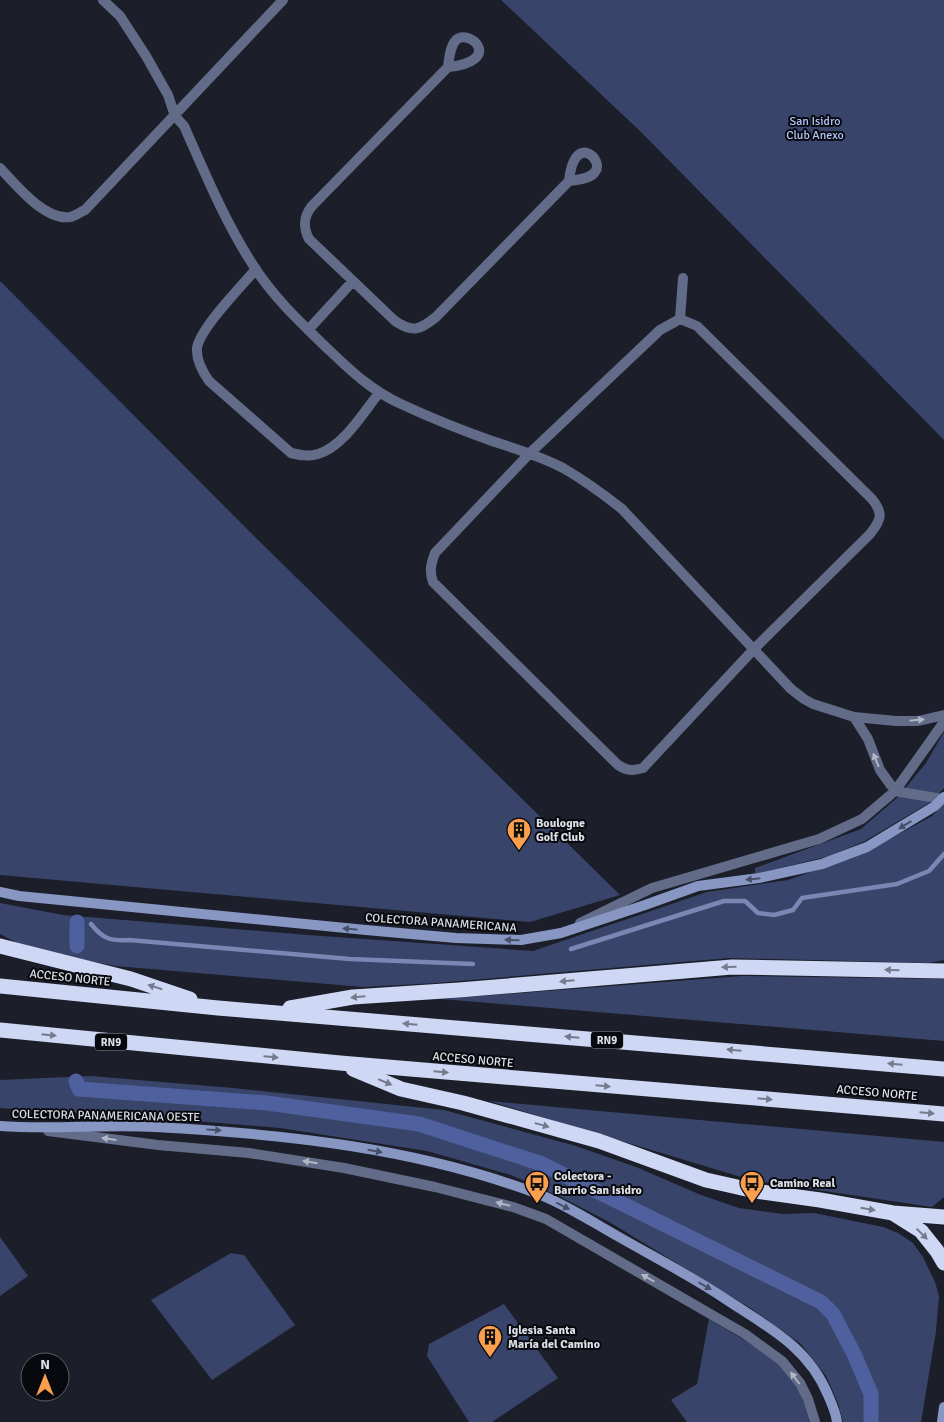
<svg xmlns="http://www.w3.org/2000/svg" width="944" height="1422" font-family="Signika,sans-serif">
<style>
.green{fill:#39446a}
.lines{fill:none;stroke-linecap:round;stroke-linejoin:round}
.stream{stroke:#7a86b4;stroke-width:4.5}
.canal{stroke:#4f609e;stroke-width:15}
.street{stroke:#626b87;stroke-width:10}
.secondary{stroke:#8796c3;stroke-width:10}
.highway{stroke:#ced8f4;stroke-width:15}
.oneway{fill:#b3b7c5}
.oneway2{fill:#485068}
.oneway3{fill:#757b8c}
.labels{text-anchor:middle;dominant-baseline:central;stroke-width:4;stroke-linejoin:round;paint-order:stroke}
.shield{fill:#08090e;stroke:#9ea0a6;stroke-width:1}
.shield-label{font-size:11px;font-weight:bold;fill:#dee0e7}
.park-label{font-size:12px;fill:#b3c5fa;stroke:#08090e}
.poi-label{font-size:12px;font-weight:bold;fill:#dee0e7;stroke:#08090e;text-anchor:start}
.street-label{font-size:12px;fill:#dee0e7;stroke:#08090e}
</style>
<rect width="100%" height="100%" fill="#1c1f29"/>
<path class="green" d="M501 0H944V440L640 131Z
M0 281 250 532 620 895 530 922 0 875Z
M944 732V788L929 803 865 841 830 856 755 874V868L861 829 898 797 926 763Z
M944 804V960L928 963 729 958 436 983 363 987 116 966 67 957 23 946 0 934V903L63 915 308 935 533 951 707 892 788 880 862 854 932 816Z
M742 976 944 979V1041L441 999Z
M91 1076 233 1088 444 1110 576 1146 636 1167 701 1195 739 1208 783 1214 814 1213 883 1227 898 1233 913 1243 923 1257 935 1282 939 1296 936 1331 921 1422H843L838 1403 826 1376 801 1344 752 1309 611 1223 563 1198 511 1175 427 1151 280 1128 134 1116 0 1108V1080Z
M489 1101 944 1142V1197L932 1207 751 1180Z
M0 1237 28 1276 0 1296Z
M231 1253 244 1255 295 1325 212 1380 151 1300Z
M504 1304 558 1378 492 1422H469L427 1356 429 1344Z
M709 1319C735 1335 778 1357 794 1382 802 1394 806 1408 809 1422H687L671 1400 697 1384Z"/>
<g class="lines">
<path class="stream" d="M91 924C103 939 110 941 129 940L350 959 473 964
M571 949 724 901H745L758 913 774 915 793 910 802 898 897 884 929 871 944 854"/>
<path class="canal" d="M77 946V922
M76 1081 79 1089 267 1103 419 1124 542 1164 821 1302 833 1314 854 1354 871 1394V1422"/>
<path class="street" d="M103 0 120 16 146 56 168 95 175 116 184 126C205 173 225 222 253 265 273 297 302 324 329 350 351 371 372 391 401 404 431 418 461 430 492 441 516 449 540 456 563 468 584 480 603 494 622 509L791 689 804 699 813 704 854 717 896 721H918L944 715
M448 67C504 61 470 28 456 40 450 46 449 59 448 67L312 206C303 217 303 227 309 239L395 321C413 333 420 330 436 317L569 181C577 180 590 179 595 172 605 160 574 131 569 181
M0 168C16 185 45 221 70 217 75 216 80 212 85 210L283 0
M256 269C242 286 200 328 197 348 196 360 202 371 209 381L291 453C300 455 309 457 318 454 343 447 363 413 379 393
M680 319 697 326 872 499C884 514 881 520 870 534L754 649 643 768C633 771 627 771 618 765L433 582C429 571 431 564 435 553L530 453 660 330Z
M680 319 683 278
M308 330 353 281
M854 717 868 739 880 770 895 791 942 799
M580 923 652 888 819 839 862 819 895 791 944 722
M48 1131 158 1145 249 1153 344 1168 435 1187 513 1207 546 1219 745 1334 782 1361 800 1383 808 1399 815 1422"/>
<path class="secondary" d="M0 892 19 896 366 930 456 938 521 940 561 933 645 905 698 886 759 878 822 864 867 847 935 806 944 797
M0 1126C51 1130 103 1124 155 1127 285 1134 418 1148 541 1195 568 1206 594 1223 619 1237 654 1257 691 1276 724 1298 766 1326 808 1346 828 1395 832 1404 836 1413 837 1422
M942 1422 944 1407"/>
<path class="highway" d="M0 946 131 979 190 999
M0 986 218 1008 944 1069
M290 1008 353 997 459 990 732 967 944 971
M0 1030 340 1063 944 1114
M353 1069 401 1089 463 1103 599 1141 706 1180 724 1184 755 1191 820 1200 893 1213 944 1217
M894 1214 921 1231 937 1251 944 1263"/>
</g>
<defs><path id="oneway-solid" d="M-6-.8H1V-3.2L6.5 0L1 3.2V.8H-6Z" transform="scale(1.25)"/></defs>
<g class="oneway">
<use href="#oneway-solid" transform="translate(917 720) rotate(-6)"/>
<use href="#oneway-solid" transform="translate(876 760) rotate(-112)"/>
<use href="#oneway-solid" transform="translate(109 1139) rotate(-172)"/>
<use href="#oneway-solid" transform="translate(310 1162) rotate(-171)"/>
<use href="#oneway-solid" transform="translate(503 1204) rotate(-166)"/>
<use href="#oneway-solid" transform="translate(648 1278) rotate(-150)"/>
<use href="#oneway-solid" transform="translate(795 1378) rotate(-127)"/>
</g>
<g class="oneway2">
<use href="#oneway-solid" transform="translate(905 825) rotate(149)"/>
<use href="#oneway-solid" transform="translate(753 879) rotate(174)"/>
<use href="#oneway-solid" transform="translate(350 929) rotate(-174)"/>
<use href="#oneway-solid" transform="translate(512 940) rotate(-179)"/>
<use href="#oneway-solid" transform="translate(214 1130) rotate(4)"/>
<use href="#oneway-solid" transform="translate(375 1151) rotate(10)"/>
<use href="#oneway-solid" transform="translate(563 1206) rotate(27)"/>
<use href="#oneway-solid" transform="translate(705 1286) rotate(30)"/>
</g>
<g class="oneway3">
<use href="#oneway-solid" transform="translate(729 967) rotate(178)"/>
<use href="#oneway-solid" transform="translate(892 970) rotate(-179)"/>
<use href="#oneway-solid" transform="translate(567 981) rotate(175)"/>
<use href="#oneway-solid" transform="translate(155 987) rotate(-162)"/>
<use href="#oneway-solid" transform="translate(358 997) rotate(175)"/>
<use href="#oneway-solid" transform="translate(410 1024) rotate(-175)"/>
<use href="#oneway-solid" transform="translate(49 1035) rotate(6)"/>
<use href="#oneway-solid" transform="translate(572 1037) rotate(-175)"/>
<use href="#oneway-solid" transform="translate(734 1050) rotate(-175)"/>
<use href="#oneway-solid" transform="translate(271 1057) rotate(5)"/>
<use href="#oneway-solid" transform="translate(895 1064) rotate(-175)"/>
<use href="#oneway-solid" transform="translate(441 1072) rotate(5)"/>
<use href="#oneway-solid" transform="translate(385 1082) rotate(23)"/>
<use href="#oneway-solid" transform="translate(603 1086) rotate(5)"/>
<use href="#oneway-solid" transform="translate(765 1099) rotate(5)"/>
<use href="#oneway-solid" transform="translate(927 1113) rotate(5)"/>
<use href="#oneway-solid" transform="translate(542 1125) rotate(16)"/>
<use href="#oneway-solid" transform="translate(868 1209) rotate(10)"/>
<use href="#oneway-solid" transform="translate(922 1234) rotate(44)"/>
</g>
<defs>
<symbol id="building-pin" viewBox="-11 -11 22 30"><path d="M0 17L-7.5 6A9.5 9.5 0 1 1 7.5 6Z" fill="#f99f4d" stroke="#08090e"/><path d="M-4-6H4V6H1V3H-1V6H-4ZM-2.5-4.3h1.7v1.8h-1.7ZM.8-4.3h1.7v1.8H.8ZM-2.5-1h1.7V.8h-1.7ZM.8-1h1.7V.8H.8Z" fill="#111"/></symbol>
<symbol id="bus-pin" viewBox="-11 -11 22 30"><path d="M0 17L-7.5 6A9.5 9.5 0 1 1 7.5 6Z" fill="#f99f4d" stroke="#08090e"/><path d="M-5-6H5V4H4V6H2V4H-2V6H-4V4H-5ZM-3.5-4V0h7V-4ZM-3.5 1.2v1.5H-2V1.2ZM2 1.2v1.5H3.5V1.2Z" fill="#111"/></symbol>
</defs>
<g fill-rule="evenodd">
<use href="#building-pin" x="505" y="816" width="28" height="38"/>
<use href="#bus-pin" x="523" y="1169" width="28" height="38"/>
<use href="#bus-pin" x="738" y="1169" width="28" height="38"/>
<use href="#building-pin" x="476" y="1323" width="28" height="38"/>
</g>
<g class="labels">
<g class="shield">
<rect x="591" y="1031.5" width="32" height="17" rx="4"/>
<rect x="95" y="1033.5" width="32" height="17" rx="4"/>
</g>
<g class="shield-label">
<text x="607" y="1040">RN9</text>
<text x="111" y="1042">RN9</text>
</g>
<g class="park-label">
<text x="815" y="121">San Isidro<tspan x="815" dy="14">Club Anexo</tspan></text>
</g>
<g class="poi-label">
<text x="536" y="823">Boulogne<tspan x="536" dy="14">Golf Club</tspan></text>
<text x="554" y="1176">Colectora -<tspan x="554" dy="14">Barrio San Isidro</tspan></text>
<text x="770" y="1183">Camino Real</text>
<text x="508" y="1330">Iglesia Santa<tspan x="508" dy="14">María del Camino</tspan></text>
</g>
<g class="street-label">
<text transform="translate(441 923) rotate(4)">COLECTORA PANAMERICANA</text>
<text transform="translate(70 978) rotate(6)">ACCESO NORTE</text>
<text transform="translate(473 1060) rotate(5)">ACCESO NORTE</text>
<text transform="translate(877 1093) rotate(5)">ACCESO NORTE</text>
<text transform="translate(106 1116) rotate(1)">COLECTORA PANAMERICANA OESTE</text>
</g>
</g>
<g transform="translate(45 1377)"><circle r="24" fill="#08090e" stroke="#5e5f65"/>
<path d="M0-4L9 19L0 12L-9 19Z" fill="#f99f4d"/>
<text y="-8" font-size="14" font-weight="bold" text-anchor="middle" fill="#dee0e7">N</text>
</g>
</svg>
